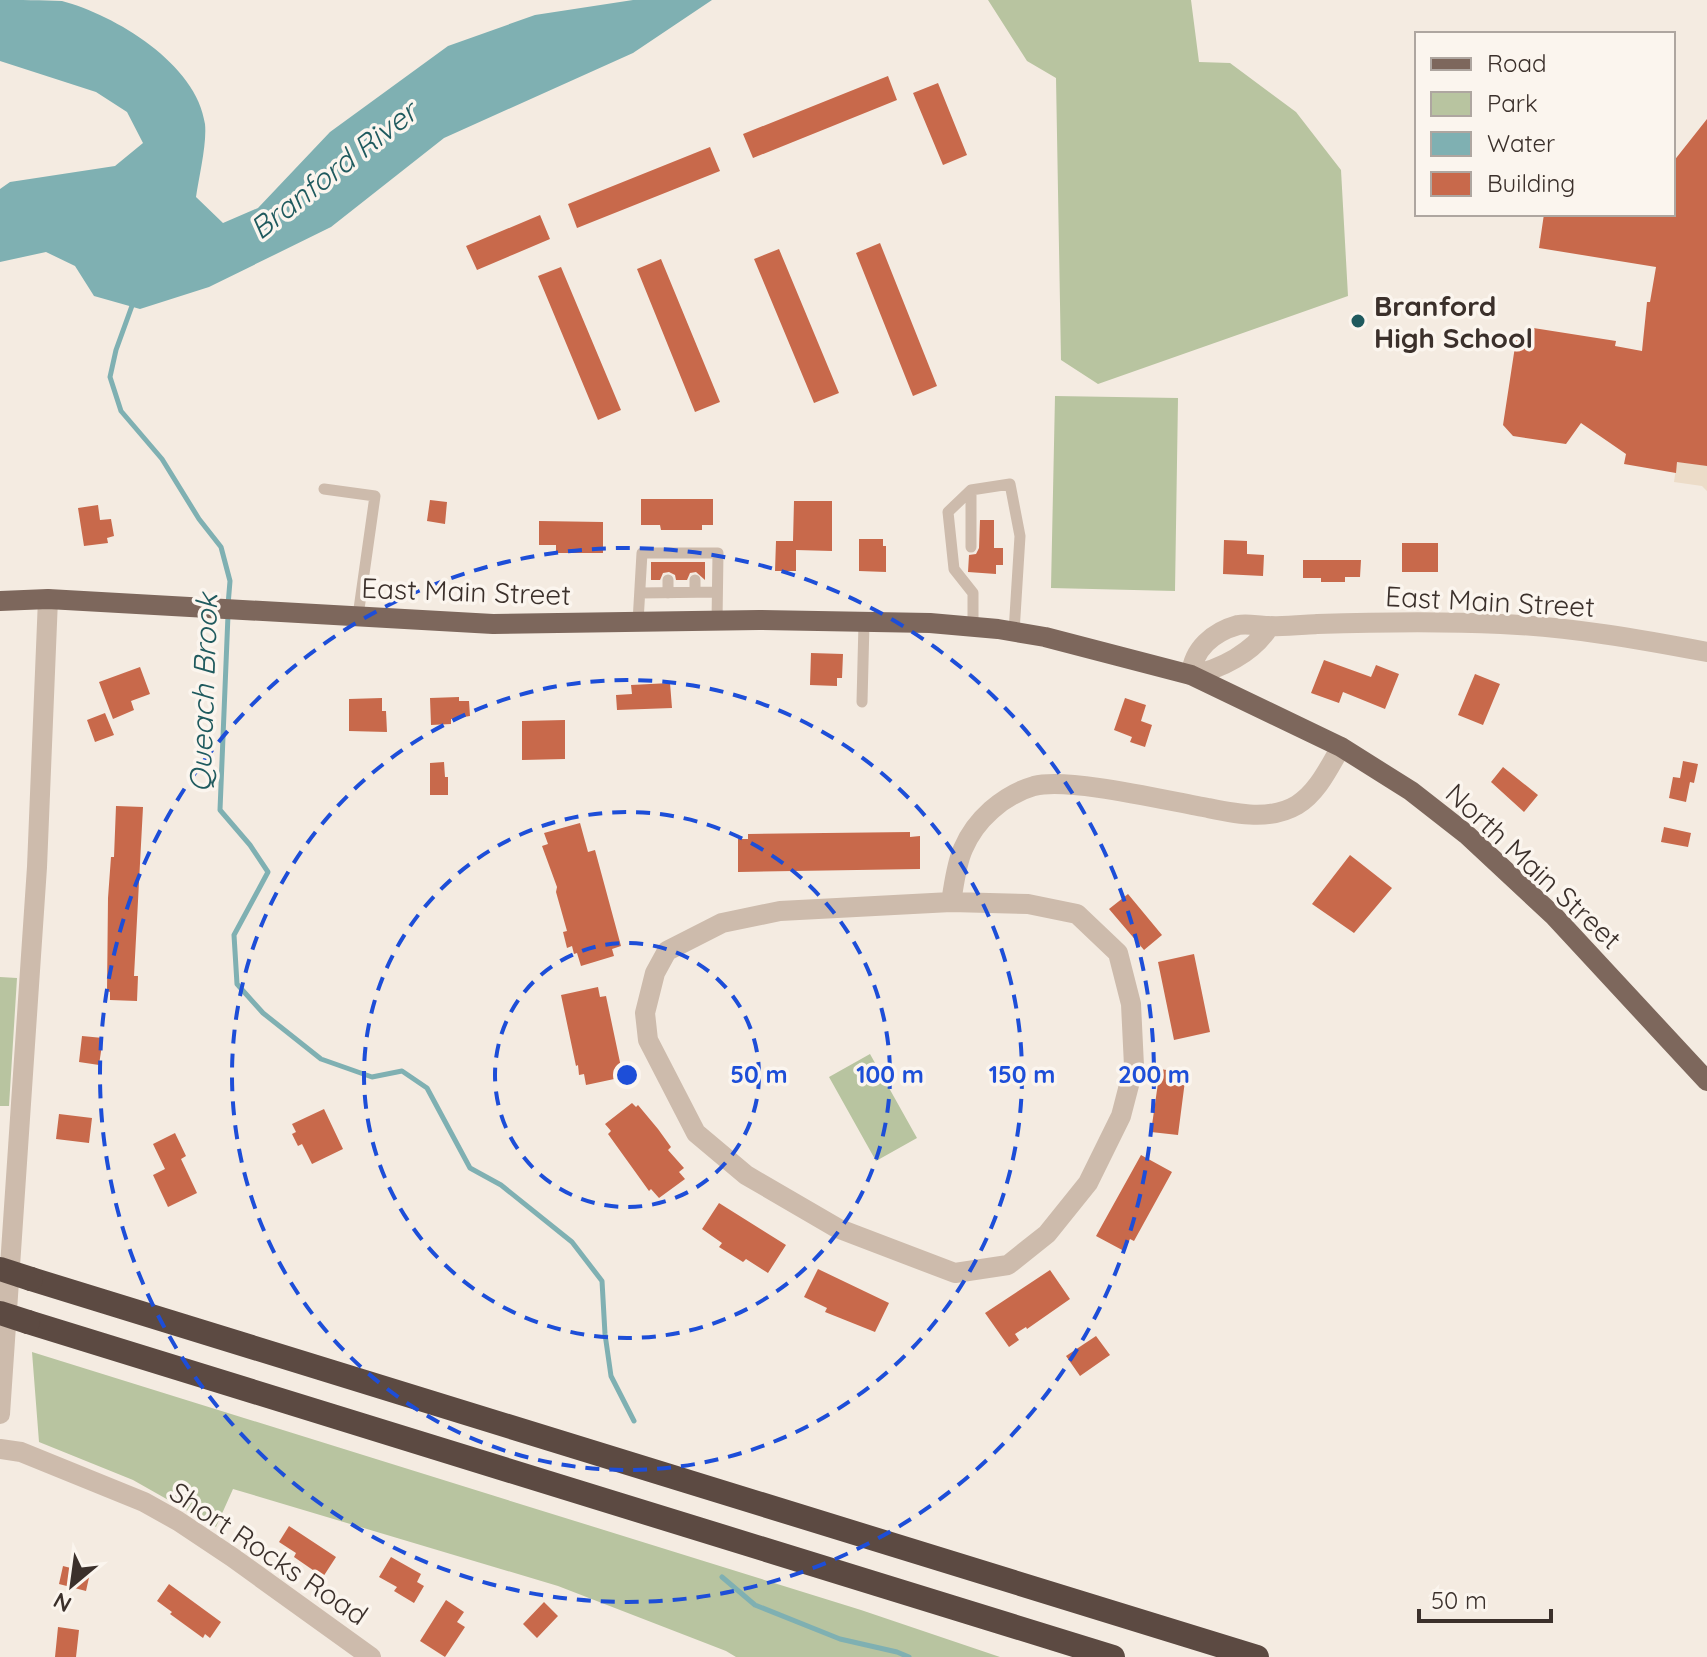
<svg xmlns="http://www.w3.org/2000/svg" width="1707" height="1657" font-family="Quicksand,sans-serif">
<style>
.green{fill:#b8c4a0}
.plaza{fill:#ecdcc8}
.water{fill:#7fb0b2}
.lines{fill:none;stroke-linecap:round;stroke-linejoin:round}
.stream{stroke:#7fb0b2;stroke-width:5}
.building{fill:#c8694b}
.service{stroke:#cdbbac;stroke-width:11}
.minor{stroke:#cdbbac;stroke-width:20}
.tertiary{stroke:#cdbbac;stroke-width:20}
.primary{stroke:#7d675c;stroke-width:20}
.motorway{stroke:#5c4a42;stroke-width:24}
.motorway-bridge{stroke:#5c4a42;stroke-width:24}
.ring{fill:none;stroke:#1d4ed8;stroke-width:4;stroke-dasharray:14 10}
.poi-dot{fill:#1f5a5e;stroke:#fbf5ee;stroke-width:3}
.labels{text-anchor:middle;dominant-baseline:central;stroke-width:7;stroke-linejoin:round;paint-order:stroke}
.poi-label{font-size:28px;font-weight:bold;fill:#3b302b;stroke:#fbf5ee;text-anchor:start}
.street-label{font-size:28px;fill:#3b302b;stroke:#fbf5ee}
.water-label{font-size:30px;font-style:italic;fill:#1f5a5e;stroke:#fbf5ee}
.centre{fill:#1d4ed8;stroke:#fbf5ee;stroke-width:4}
.ring-label{font-size:24px;text-anchor:middle;font-weight:bold;fill:#1d4ed8;stroke:#fbf5ee;stroke-width:7;stroke-linejoin:round;paint-order:stroke}
</style>
<rect width="100%" height="100%" fill="#f4ebe1"/>
<path class="green" d="M988 0H1191L1199 62 1230 63 1296 112 1341 170 1348 296 1098 384 1061 360 1056 78 1027 61Z
M1055 396 1178 398 1175 591 1051 588Z
M0 977 17 978 9 1106H0Z
M870 1054 917 1138 876 1161 829 1077Z
M32 1352 861 1610 1000 1657H736L726 1651 558 1586 233 1489 216 1527 133 1480 39 1442Z"/>
<path class="plaza" d="M1677 461 1707 466V491L1702 486 1674 482Z"/>
<path class="water" d="M0 0C19 0 43 0 62 1 115 15 197 64 205 124 207 144 199 176 196 197L223 223 258 208 330 132 448 46 535 15 633 0H712L633 53 444 138 331 227 209 287 140 309 94 296 75 266 46 252 0 262V189L10 182 115 166 143 143 127 112 96 92 0 61Z"/>
<g class="lines">
<path class="stream" d="M133 303 116 350 110 377 121 411 162 459 199 519 221 547 230 581 228 605
M228 615 220 810 250 845 268 872 234 935 237 984 263 1013 321 1059 372 1077 402 1071 427 1088 470 1168 501 1185 572 1242 602 1281 605 1334 611 1376 634 1421
M722 1577 755 1605 840 1639 897 1652 909 1657"/>
</g>
<path class="building" d="M888 76 897 100 753 158 743 134Z
M938 83 967 155 943 165 913 93Z
M1707 119V466L1677 462 1676 473 1624 464 1626 454 1581 423 1566 444 1513 436 1503 425 1516 340 1524 342 1527 327 1616 341 1615 346 1642 351 1647 302H1650L1656 267 1539 248 1544 214H1673V162Z
M710 147 720 171 577 228 568 204Z
M540 215 550 239 477 270 466 246Z
M880 243 937 386 913 396 856 253Z
M779 249 839 393 814 403 754 259Z
M661 259 720 402 695 412 637 269Z
M561 267 621 410 598 420 538 276Z
M641 499H713V525H702V530H661L660 525H641Z
M430 500 447 502 445 524 427 521Z
M794 501H832V551L796 550V571H775L776 541H793Z
M98 505 100 520 111 519 114 536 107 538 108 543 84 546 78 508Z
M980 520H994V548H1003V565H996V574L968 572 969 555 976 554 979 548Z
M539 521 603 522V553H556V545H539Z
M859 539H883V546H886V572L859 571Z
M1224 540 1247 541V554L1264 555 1263 576 1223 574Z
M1402 543H1438V572H1402Z
M1303 560H1361L1360 577H1345V582H1321V578H1303Z
M651 562H705V580L696 572 690 573 687 580H676L675 575 669 572 663 573 660 580H651Z
M811 653 843 654 842 678H837V686L810 685Z
M1324 660 1371 677 1376 665 1399 674 1385 709 1343 692 1339 703 1311 693Z
M140 667 150 694 131 701 134 710 113 719 99 682Z
M1475 674 1500 684 1483 725 1458 715Z
M670 683 672 708 617 710 616 695 632 694 631 685Z
M459 697V701H469L470 716 451 719V724L431 725 430 698Z
M382 698V711H386L387 732 349 731V699Z
M1125 698 1146 705 1141 721 1152 725 1145 747 1130 742 1132 737 1114 730Z
M105 713 114 735 95 742 87 720Z
M565 720V759L522 760V721Z
M1683 761 1698 764 1694 783 1690 782 1686 802 1669 798 1673 777 1680 778Z
M444 762 445 777H448V795H430V763Z
M1503 767 1538 795 1524 812 1491 782Z
M116 806 143 807 134 976H138L137 1001 110 1000V992L107 991 108 898 111 857H114Z
M580 823 588 852 595 850 621 946 612 949 614 956 581 966 577 953 574 954 572 946 567 948 563 932 567 931 556 892 557 887 542 846 548 844 544 833Z
M1664 827 1691 833 1688 847 1661 842Z
M910 832V837L920 836V869L738 872V839H748V834Z
M1350 855 1392 888 1354 933 1312 904Z
M1128 894 1162 935 1144 950 1109 909Z
M1194 954 1210 1032 1174 1040 1158 962Z
M598 987 600 997 606 996 621 1067 617 1068 619 1078 586 1085 584 1074 579 1075 578 1065 576 1066 561 995Z
M82 1036 103 1038 99 1065 79 1062Z
M1160 1069 1186 1073 1178 1135 1151 1132Z
M632 1103 636 1107 638 1105 658 1129 671 1147 668 1150 684 1168 679 1172 685 1179 659 1198 651 1189 649 1191 608 1134 611 1131 605 1124Z
M324 1109 343 1149 312 1164 302 1144 298 1146 292 1134 296 1132 292 1124Z
M59 1114 92 1118 89 1143 56 1139Z
M175 1133 186 1156 181 1159 197 1193 168 1207 153 1175 165 1169 153 1144Z
M1141 1155 1172 1172 1134 1241 1130 1239 1124 1251 1096 1236Z
M719 1203 786 1245 768 1273 746 1259 743 1262 719 1247 722 1243 702 1229Z
M818 1269 889 1303 875 1332 825 1312 827 1308 804 1297Z
M1050 1270 1070 1299 1027 1329 1026 1327 1015 1334 1019 1340 1009 1347 985 1313Z
M1096 1336 1110 1355 1080 1376 1066 1356Z
M289 1526 336 1557 323 1577 294 1557 296 1553 279 1542Z
M391 1557 421 1574 417 1582 424 1586 414 1603 394 1591 397 1587 379 1577Z
M63 1566 90 1573 86 1591 59 1584Z
M169 1584 221 1622 210 1638 205 1634 203 1638 170 1614 172 1612 157 1601Z
M446 1600 464 1612 457 1622 465 1627 445 1657 420 1641Z
M544 1602 558 1616 537 1638 523 1624Z
M58 1627 79 1630 76 1657H55Z"/>
<g class="lines">
<path class="service" d="M324 489 375 496 358 616
M971 547V490
M695 592V580
M640 593 717 592
M668 593V580
M638 622 642 553H718L717 621
M973 627V593L954 569 948 512 971 490 1010 484 1020 536 1014 632
M862 702 864 623"/>
<path class="minor" d="M951 902 1028 904 1077 914 1118 953 1131 1004 1134 1066 1121 1116 1088 1183 1047 1234 1008 1265 955 1273 837 1228 746 1175 696 1133 648 1040 645 1013 655 973 667 951 722 923 780 911 951 902C954 885 956 865 963 849 975 820 1003 795 1034 786 1069 777 1168 801 1208 808 1237 814 1270 821 1297 805 1318 792 1329 767 1341 747
M0 1449 21 1452 144 1502 178 1521 232 1557 371 1657"/>
<path class="tertiary" d="M1269 627C1254 652 1220 670 1191 675 1193 649 1213 632 1238 625 1248 623 1258 626 1268 626 1284 627 1301 625 1317 624 1378 622 1439 621 1501 624 1570 627 1639 639 1707 652
M0 1414 37 867 48 599"/>
<path class="primary" d="M0 601 48 599 493 624 759 620 930 623 998 629 1045 637 1191 675 1341 747 1411 791 1466 834 1554 916 1707 1081"/>
<path class="motorway" d="M31 1279 1257 1657
M28 1322 1113 1657"/>
<path class="motorway-bridge" d="M0 1269 31 1279
M0 1313 28 1322"/>
</g>
<g class="ring">
<circle cx="627" cy="1075" r="132"/>
<circle cx="627" cy="1075" r="263"/>
<circle cx="627" cy="1075" r="395"/>
<circle cx="627" cy="1075" r="527"/>
</g>
<circle class="poi-dot" cx="1358" cy="321" r="8"/>
<g class="labels">
<g class="poi-label">
<text x="1374" y="305">Branford<tspan x="1374" dy="32">High School</tspan></text>
</g>
<g class="street-label">
<text transform="translate(466 591) rotate(2)">East Main Street</text>
<text transform="translate(1490 601) rotate(3)">East Main Street</text>
<text transform="translate(1534 866) rotate(43)">North Main Street</text>
<text transform="translate(269 1553) rotate(34)">Short Rocks Road</text>
</g>
<g class="water-label">
<text transform="translate(333 170) rotate(-38)">Branford River</text>
<text transform="translate(203 693) rotate(-88)">Queach Brook</text>
</g>
</g>
<circle cx="627" cy="1075" r="12" class="centre"/>
<g class="ring-label">
<text x="759" y="1083">50 m</text>
<text x="890" y="1083">100 m</text>
<text x="1022" y="1083">150 m</text>
<text x="1154" y="1083">200 m</text>
</g>
<rect x="1415" y="32" width="260" height="184" fill="#fbf5ee" stroke="#aea6a0" stroke-width="2"/>
<rect x="1431" y="58" width="40" height="12" fill="#7d675c" stroke="#aea6a0" stroke-width="2"/>
<text x="1487" y="72" font-size="24" fill="#3b302b">Road</text>
<rect x="1431" y="92" width="40" height="24" fill="#b8c4a0" stroke="#aea6a0" stroke-width="2"/>
<text x="1487" y="112" font-size="24" fill="#3b302b">Park</text>
<rect x="1431" y="132" width="40" height="24" fill="#7fb0b2" stroke="#aea6a0" stroke-width="2"/>
<text x="1487" y="152" font-size="24" fill="#3b302b">Water</text>
<rect x="1431" y="172" width="40" height="24" fill="#c8694b" stroke="#aea6a0" stroke-width="2"/>
<text x="1487" y="192" font-size="24" fill="#3b302b">Building</text>
<g transform="translate(72 1585) rotate(209)" stroke="#fbf5ee" stroke-width="6" paint-order="stroke">
<path d="M0-6L14 30L0 20L-14 30Z" fill="#3b302b"/>
<text y="-12" font-size="22" font-weight="bold" text-anchor="middle" fill="#3b302b">N</text>
</g>
<path d="M1419 1609v12h132v-12" fill="none" stroke="#3b302b" stroke-width="4"/>
<text x="1431" y="1609" font-size="24" fill="#3b302b" stroke="#fbf5ee" stroke-width="6" paint-order="stroke">50 m</text>
</svg>
